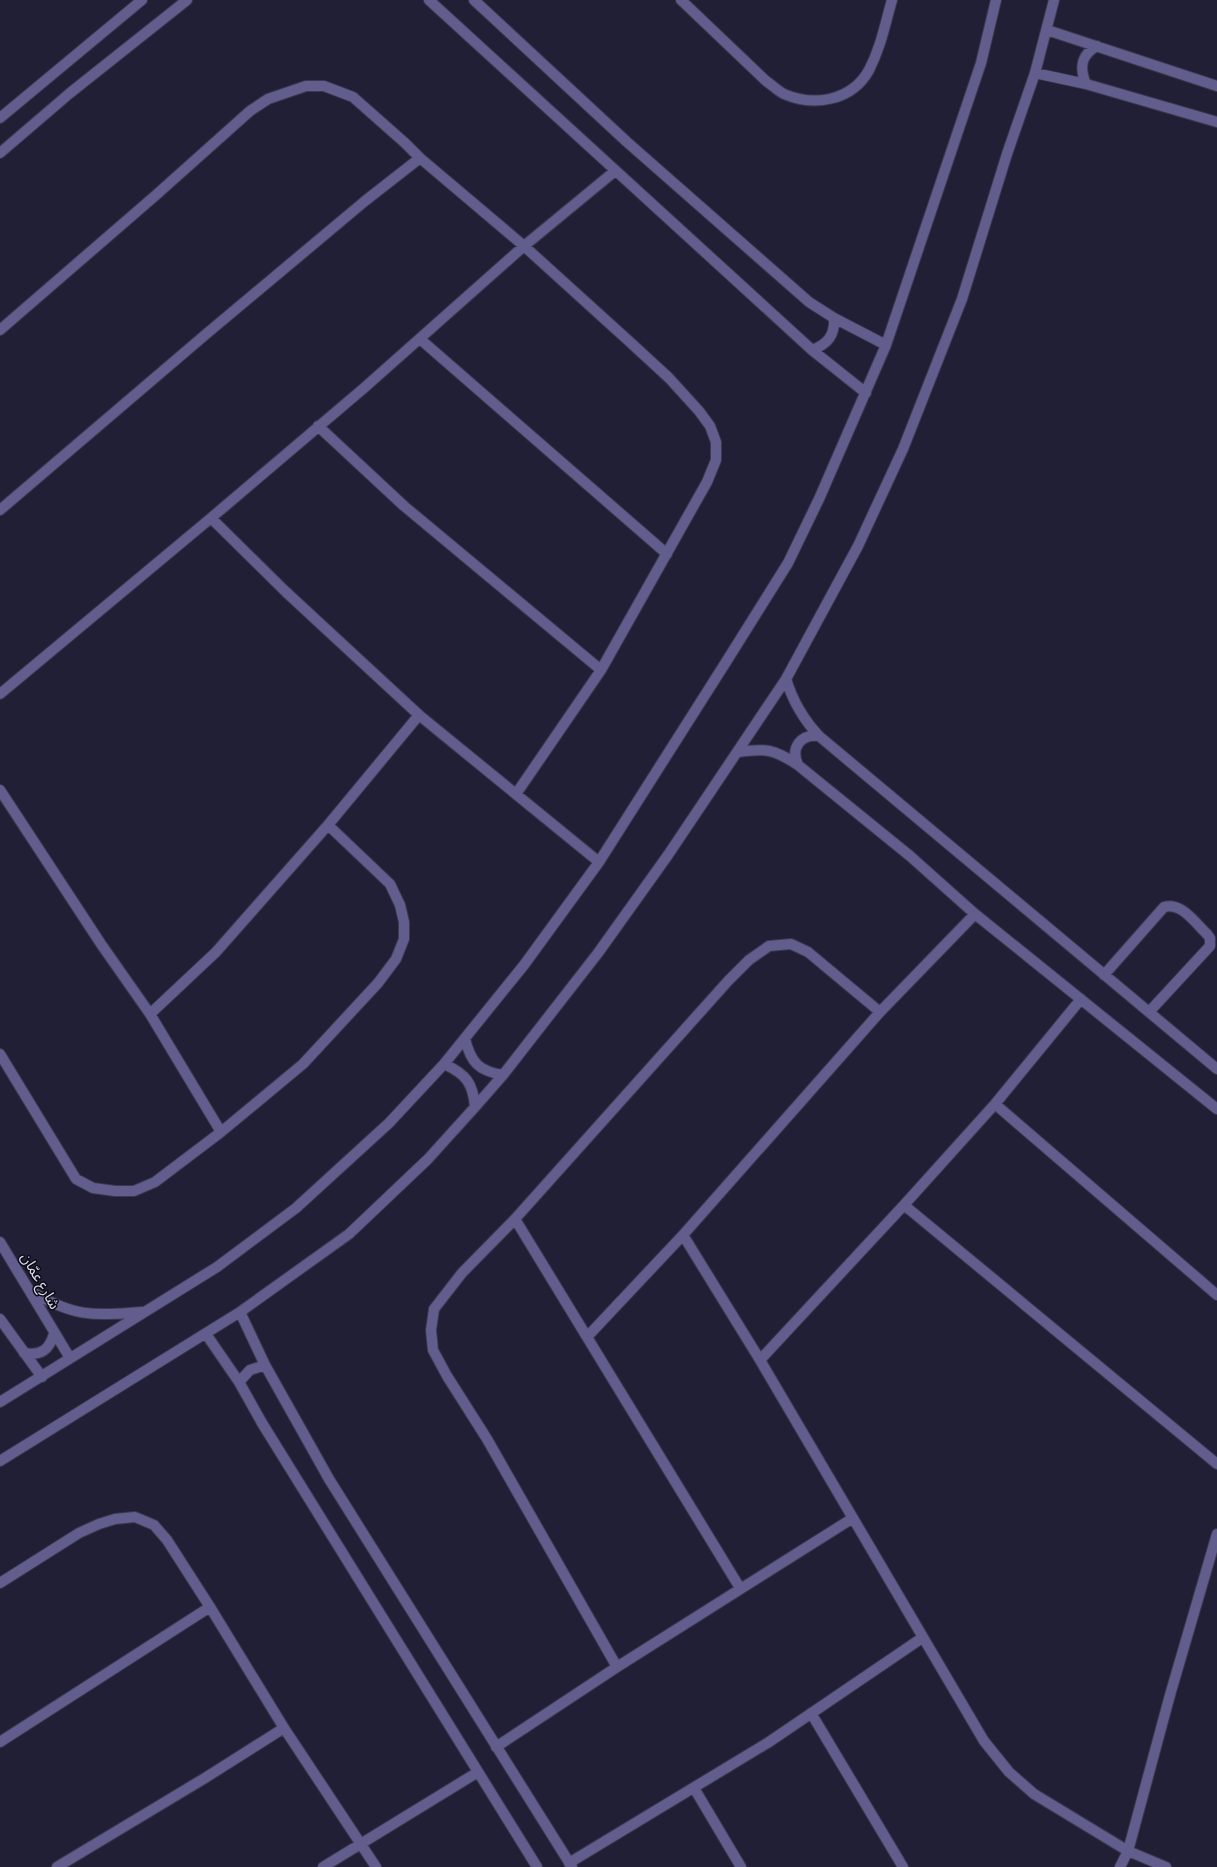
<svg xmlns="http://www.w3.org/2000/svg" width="1217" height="1867" font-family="'Alegreya Sans','Noto Sans Arabic',sans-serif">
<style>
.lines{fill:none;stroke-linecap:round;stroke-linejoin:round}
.minor-casing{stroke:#3b394f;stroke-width:12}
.minor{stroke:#615e8e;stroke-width:10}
.labels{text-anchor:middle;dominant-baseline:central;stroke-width:3;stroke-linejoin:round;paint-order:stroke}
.street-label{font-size:15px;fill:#dcdbeb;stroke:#0b0b15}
</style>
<rect width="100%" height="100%" fill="#211f36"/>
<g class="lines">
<defs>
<path id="minor" d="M429 0 812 350 866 393
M474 0 627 142 809 302 834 318 886 345
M681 0 766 81C772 85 778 91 784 94 814 107 852 101 869 70 881 47 885 24 892 0
M1047 30 1217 86
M1035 73 1086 84 1217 122
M1086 84C1079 67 1081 55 1097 46
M0 118 142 0
M0 153 70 93 187 0
M0 330 156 195 250 111 268 99 306 86H324L353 97 405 143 420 158 524 246 631 343 669 378 699 411 710 426 716 442V460L707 482 601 670 516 794
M420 339 667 554
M812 350C828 344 835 335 834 318
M318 426 404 506 601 670
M0 510 205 335 365 201 420 158
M211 518 286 592 419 715 599 862
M786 679C793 702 803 719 819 736L1217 1069
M0 694 211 518 364 388 524 246 615 171
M738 752C765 748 774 749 798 765L910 856 975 914 1217 1109
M798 765C790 747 801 734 819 736
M0 790 101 944 150 1014 221 1132
M1104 975 1164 907C1182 902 1195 923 1207 934L1210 938V946L1149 1012
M150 1014 216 952 328 825 419 715
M465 1039C471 1063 479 1071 503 1075
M0 1054 76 1179 93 1188 115 1191H134L155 1182 221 1132 303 1064 378 983 396 959 404 939V922L400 905 390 884 328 825
M444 1064C466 1074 473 1083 475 1107
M995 1104 1217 1295
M904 1205 1217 1464
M515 1219 740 1588
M683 1235 760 1360 984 1741 1009 1772 1034 1794 1128 1851 1166 1867
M0 1242 70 1358
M29 1290C73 1317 92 1316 142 1312
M240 1312 265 1365 329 1479 572 1867
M0 1319 42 1377
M206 1334 239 1382 262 1423 537 1867
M587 1337 683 1235 880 1012 975 914
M24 1353C41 1356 49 1350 54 1334
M760 1360 904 1205 995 1104 1081 999
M239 1382 250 1370 265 1365
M0 1402 217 1267 296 1208 389 1123 444 1064 524 965 599 862 726 662 788 563 819 499 886 345 981 63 996 0
M0 1461 240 1312 349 1234 428 1159 475 1107 503 1075 598 953 668 855 786 679 858 546 903 449 962 299 1007 154 1035 73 1054 0
M0 1583 79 1533 99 1524 115 1519 135 1517 154 1525 167 1540 210 1607 284 1728 376 1867
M617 1667 487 1439 447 1376 433 1350 431 1330 434 1309 462 1273 515 1219 728 981 749 960 769 946 791 944 808 952 880 1012
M811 1713 903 1867
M0 1742 210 1607
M496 1747 617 1667 853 1518
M694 1788 741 1867
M569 1863 769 1742 922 1638
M57 1867 205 1778 284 1728
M323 1867 478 1772
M1120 1867 1128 1851 1170 1695 1217 1534"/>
</defs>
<use href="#minor" class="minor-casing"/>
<use href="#minor" class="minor"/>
</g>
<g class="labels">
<g class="street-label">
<text transform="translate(40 1281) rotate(60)">شارع عمّان</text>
</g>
</g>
</svg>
